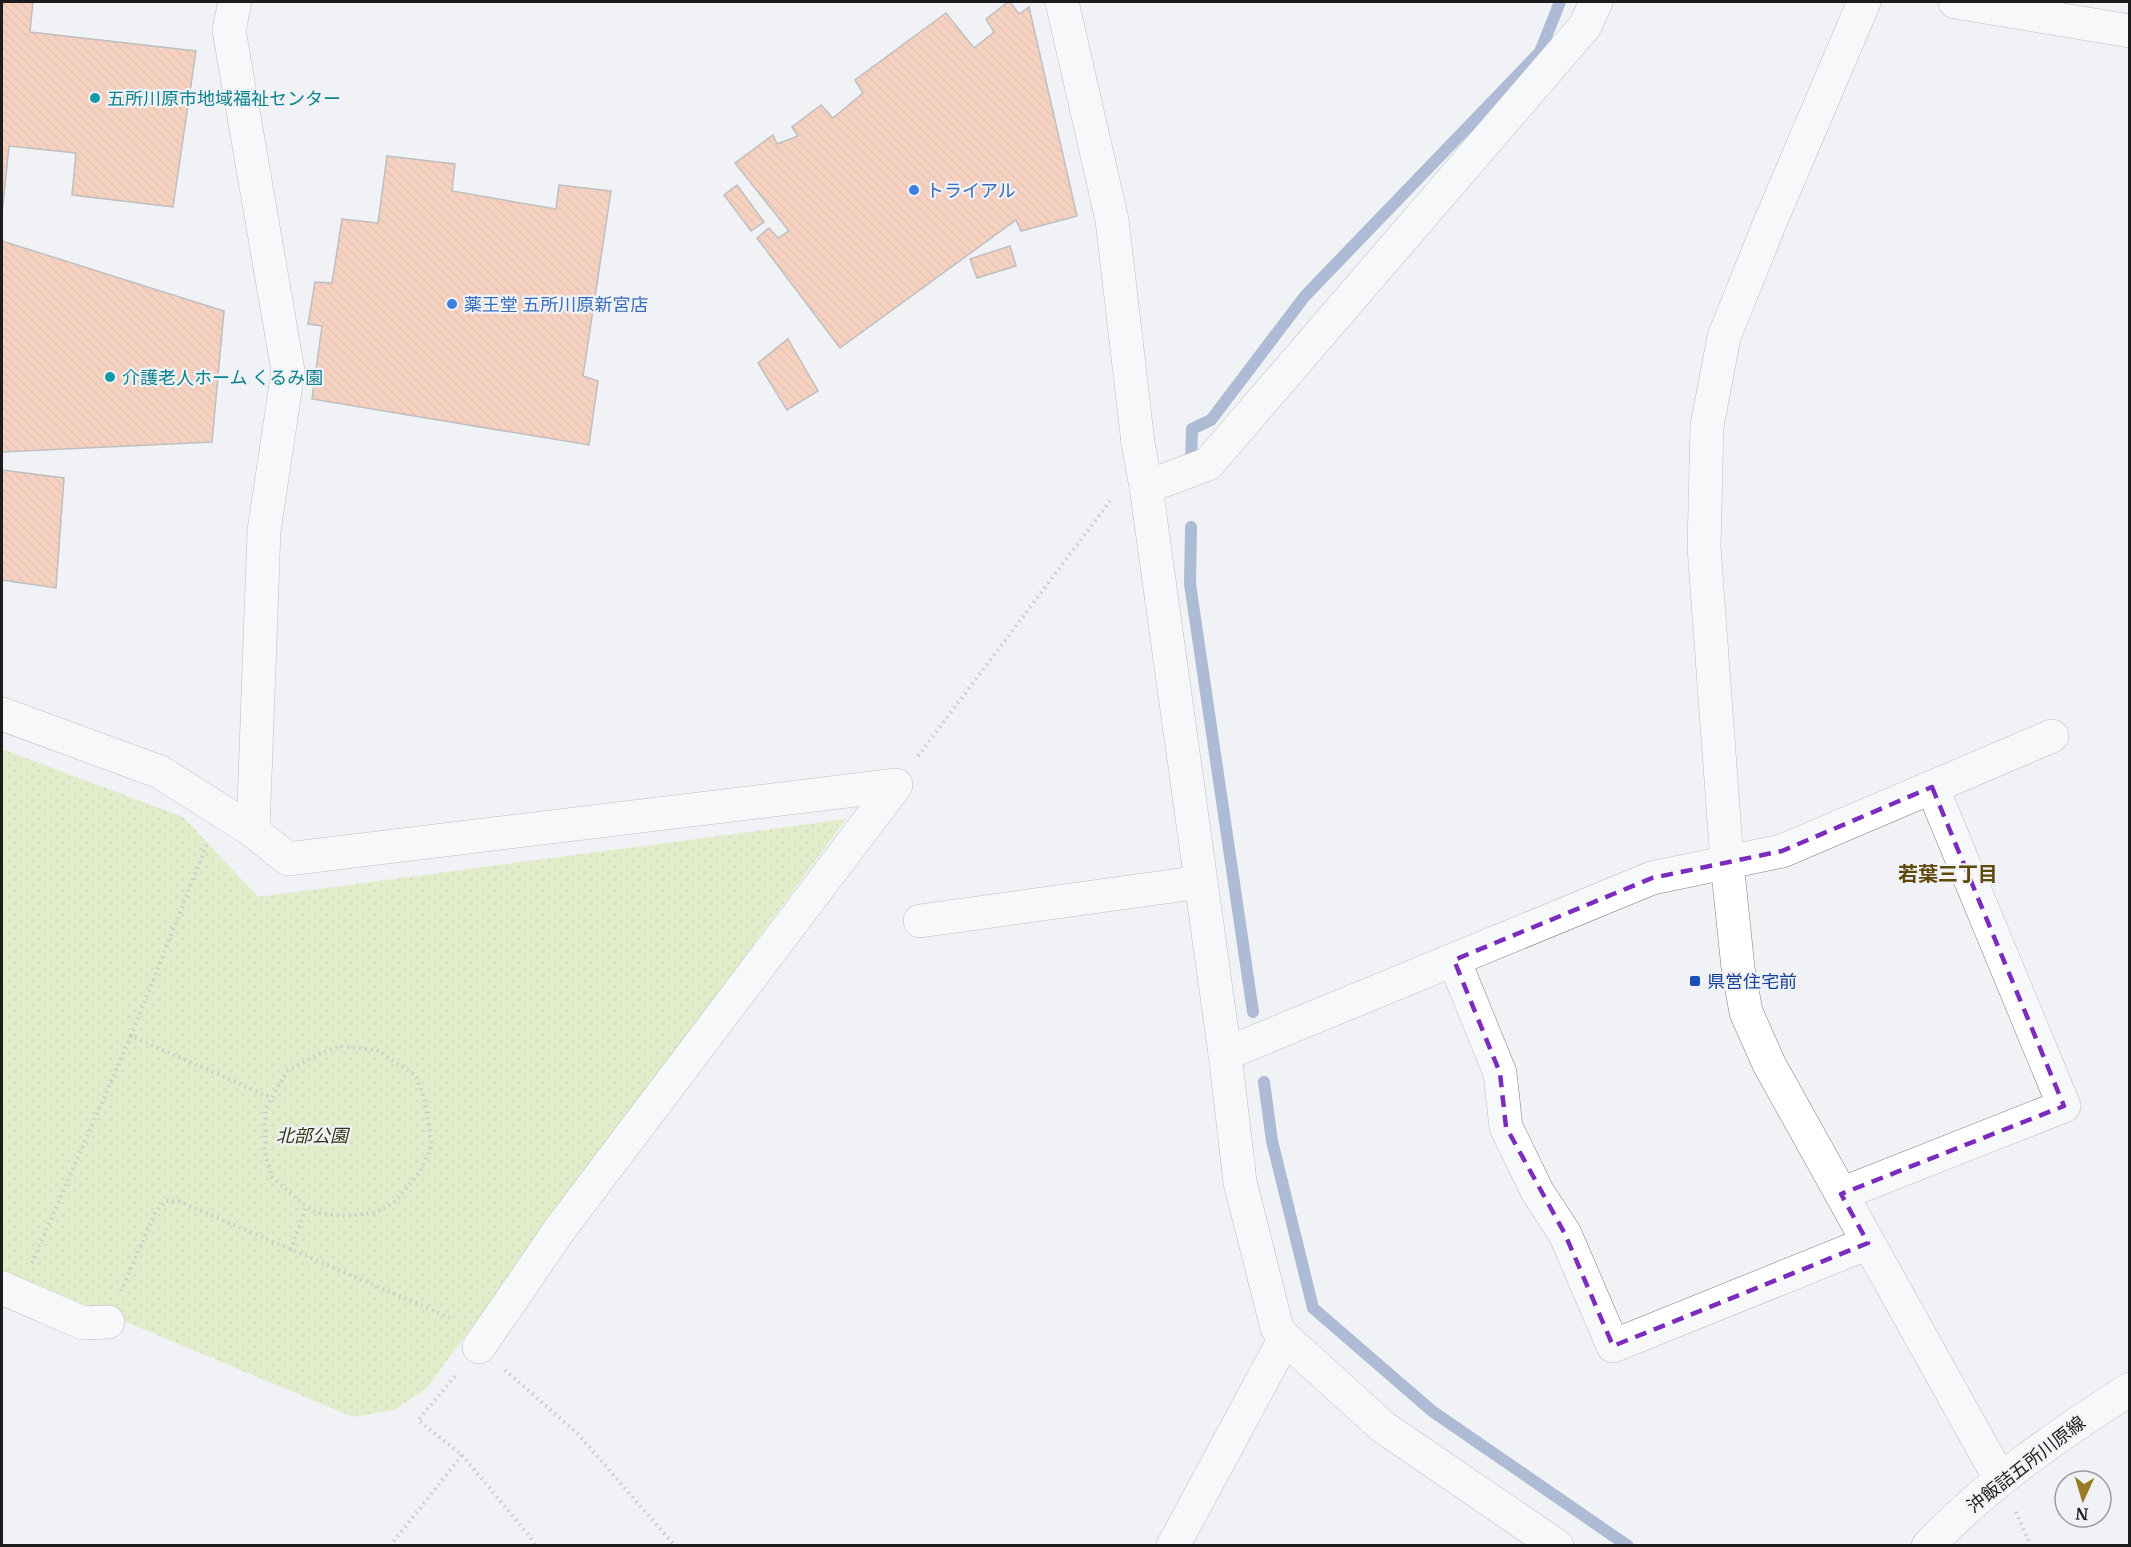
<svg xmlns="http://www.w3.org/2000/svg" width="2131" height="1547" font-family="Merriweather,'Noto Sans JP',serif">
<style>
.green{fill:url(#green-dots)}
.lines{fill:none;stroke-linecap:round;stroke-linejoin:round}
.stream{stroke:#5d78aa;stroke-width:12}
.building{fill:url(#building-back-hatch);stroke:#82807e;stroke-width:1.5}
.street-casing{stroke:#7d7e80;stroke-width:34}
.secondary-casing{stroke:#7d7e80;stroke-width:34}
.path{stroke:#979799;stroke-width:4;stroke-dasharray:1.5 4.5;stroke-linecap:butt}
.street{stroke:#fff;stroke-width:33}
.secondary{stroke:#fff;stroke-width:33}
.marked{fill:none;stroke:#7b2cbf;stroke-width:4.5;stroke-dasharray:12 8;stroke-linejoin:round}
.culture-dot{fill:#0f9aa8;stroke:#f1f2f5;stroke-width:2}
.shop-dot{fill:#3f7fe0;stroke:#f1f2f5;stroke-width:2}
.transit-dot{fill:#1a4fb4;stroke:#f1f2f5;stroke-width:2}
.labels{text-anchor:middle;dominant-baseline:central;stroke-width:4.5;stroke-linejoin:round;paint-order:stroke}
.culture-label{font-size:18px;fill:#0d838f;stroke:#f1f2f5;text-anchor:start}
.shop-label{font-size:18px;fill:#366cbe;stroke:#f1f2f5;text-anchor:start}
.transit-label{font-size:18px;fill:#164399;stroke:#f1f2f5;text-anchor:start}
.park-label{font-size:18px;font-style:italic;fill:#313813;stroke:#f1f2f5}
.street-label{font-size:18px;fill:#1c1c1d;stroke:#f1f2f5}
.neighbourhood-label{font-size:20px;font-weight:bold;fill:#5d4a0b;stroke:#f1f2f5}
</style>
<defs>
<pattern id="green-dots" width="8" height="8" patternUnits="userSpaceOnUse" patternTransform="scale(1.5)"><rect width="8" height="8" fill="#d2e494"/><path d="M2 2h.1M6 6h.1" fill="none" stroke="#b4c37f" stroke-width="1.8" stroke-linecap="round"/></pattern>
<pattern id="building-back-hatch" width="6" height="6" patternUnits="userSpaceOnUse" patternTransform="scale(1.5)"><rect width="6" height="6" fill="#fca97f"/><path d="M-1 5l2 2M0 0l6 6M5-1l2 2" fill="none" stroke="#d7916d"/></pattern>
</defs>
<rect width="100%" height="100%" fill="#f1f2f5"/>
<path class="green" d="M2 749 183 817 258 897 846 819 426 1389 394 1410 353 1417 2 1270Z"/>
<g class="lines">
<path class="stream" d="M1191 462 1192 429 1211 420 1305 296 1540 52 1560 2
M1191 527 1190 584 1253 1012
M1264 1082 1272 1141 1313 1308 1432 1411 1628 1546"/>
</g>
<path class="building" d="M2 2H33L30 32 196 51 173 207 72 195 76 153 9 146 2 214Z
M1008 2H1010L1019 14 1029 7 1077 216 1021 231 1016 220 840 348 757 238 769 228 778 238 789 231 735 163 773 135 777 144 798 136 792 127 821 105 833 118 863 93 855 80 946 13 974 48 994 32 986 19Z
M387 156 455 164 452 191 556 209 559 185 611 191 583 376 598 381 589 445 312 399 322 326 308 324 315 282 332 283 342 219 378 223Z
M737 185 764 222 751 231 724 195Z
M2 241 224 311 212 442 2 452Z
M1010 246 1016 266 977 278 970 259Z
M788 339 818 391 787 410 758 363Z
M2 470 64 478 56 588 2 580Z"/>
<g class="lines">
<defs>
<path id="street" d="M235 2 229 30 288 371 264 531 253 831
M1864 2 1769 225 1724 337 1707 426 1704 547 1727 862 1738 968 1746 1012 1769 1064 2000 1479
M1146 487 1208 464 1585 26 1596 2
M2 714 160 772 253 831 288 859 896 785
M920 921 1201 882
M1454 960 1500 1073 1506 1127 1537 1191 1565 1234 1613 1346 1868 1243
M1225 1054 1652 878 1782 851 2052 736
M1841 1194 2064 1106 1932 787
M2 1288 83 1323 108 1322
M479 1347 560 1229 896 785
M1173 1546 1285 1338"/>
<path id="secondary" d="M1062 2 1112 220 1138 443 1146 487 1225 1054 1240 1182 1277 1328 1285 1338 1383 1427 1557 1546
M1955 2 2130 31
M1928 1546C1987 1484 2058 1435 2130 1389"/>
</defs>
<use href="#street" class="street-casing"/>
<use href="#secondary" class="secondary-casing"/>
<path class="path" d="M918 756 1110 501
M131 1036 207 844
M291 1250 306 1207 319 1213 346 1216 375 1213 394 1203 420 1172 432 1145 424 1097 415 1075 377 1050 339 1046 317 1055 287 1071 265 1110V1153L272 1177 306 1207
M32 1263 131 1036 272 1098
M121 1291 156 1211 166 1201H178L453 1319
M505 1370 578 1434 675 1546
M462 1455 531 1538 535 1546
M2016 1512 2031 1546
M390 1546 462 1455 418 1420 456 1375"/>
<use href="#street" class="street"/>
<use href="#secondary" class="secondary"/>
</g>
<path d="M0 0H2131V1547H0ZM1932 787 2064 1106 1841 1194 1868 1243 1613 1346 1565 1234 1506 1127 1500 1073 1454 960 1652 878 1782 851Z" fill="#f1f2f5" fill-opacity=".55" fill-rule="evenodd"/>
<path class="marked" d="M1932 787 2064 1106 1841 1194 1868 1243 1613 1346 1565 1234 1506 1127 1500 1073 1454 960 1652 878 1782 851Z"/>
<g class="culture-dot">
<circle cx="95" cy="98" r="6"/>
<circle cx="110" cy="377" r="6"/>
</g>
<g class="shop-dot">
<circle cx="914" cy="190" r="6"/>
<circle cx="452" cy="304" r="6"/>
</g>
<rect class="transit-dot" x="1689" y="975" width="12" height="12" rx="3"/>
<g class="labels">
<g class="culture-label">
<text x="107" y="98">五所川原市地域福祉センター</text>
<text x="122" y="377">介護老人ホーム くるみ園</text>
</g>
<g class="shop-label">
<text x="926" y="190">トライアル</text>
<text x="464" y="304">薬王堂 五所川原新宮店</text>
</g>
<g class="transit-label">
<text x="1707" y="981">県営住宅前</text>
</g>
<g class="park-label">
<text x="312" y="1135">北部公園</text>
</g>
<g class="street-label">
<text transform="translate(2026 1464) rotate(-38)">沖飯詰五所川原線</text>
</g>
<g class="neighbourhood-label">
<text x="1948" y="873">若葉三丁目</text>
</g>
</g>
<rect width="2131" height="1547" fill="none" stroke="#1c1c1d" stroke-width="6"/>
<g transform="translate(2083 1499) rotate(184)"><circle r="28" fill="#f1f2f5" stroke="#9c9c9f" stroke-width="1.5"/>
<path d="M0-4.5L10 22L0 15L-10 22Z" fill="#987b24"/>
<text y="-9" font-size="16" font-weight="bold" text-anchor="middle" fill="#1c1c1d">N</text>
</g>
</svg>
